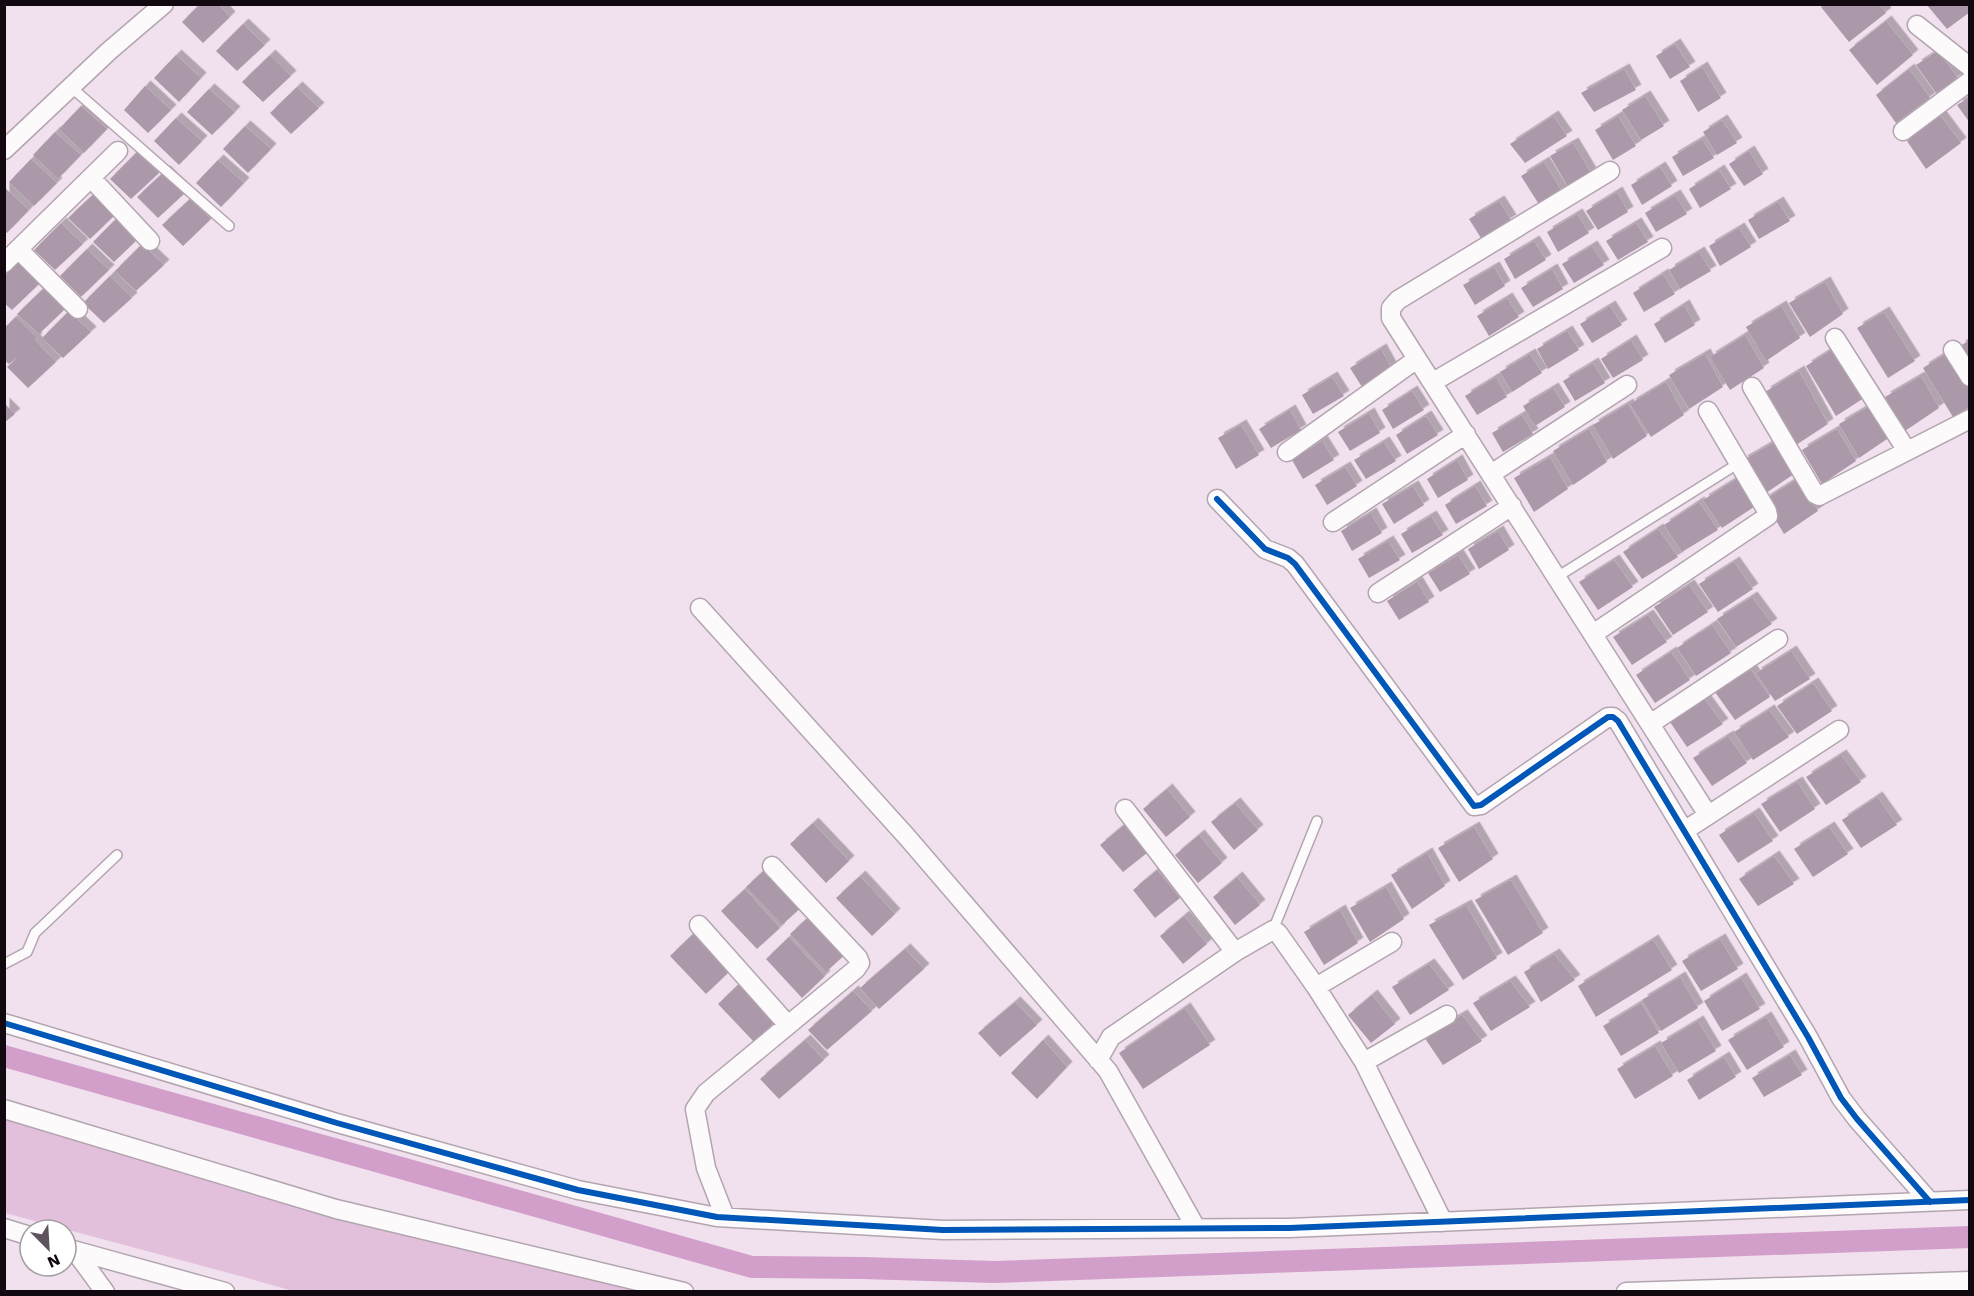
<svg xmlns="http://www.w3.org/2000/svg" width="1974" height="1296" font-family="'Work Sans',sans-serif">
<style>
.green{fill:#e2c0dc}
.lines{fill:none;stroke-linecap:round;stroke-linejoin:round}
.canal{stroke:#d29fca;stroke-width:22}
.building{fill:#ab98a9;filter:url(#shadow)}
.lane-casing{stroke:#b2a5b0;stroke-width:12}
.street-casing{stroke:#b2a5b0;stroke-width:21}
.lane{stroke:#fdfafc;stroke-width:9}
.street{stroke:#fdfafc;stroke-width:18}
.cycleway-casing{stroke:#fff;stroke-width:10}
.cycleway{stroke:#0057b8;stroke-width:6}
</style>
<defs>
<filter id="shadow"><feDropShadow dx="5.5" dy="-5.5" stdDeviation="0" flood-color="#0004"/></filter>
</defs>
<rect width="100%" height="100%" fill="#f1e0ee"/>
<path class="green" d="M4 1116 660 1291H293L240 1276 5 1213Z"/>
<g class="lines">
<path class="canal" d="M4 1056 752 1267 862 1268 994 1272 1970 1237"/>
</g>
<path class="building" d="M200 4H218L230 17 203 43 182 22Z
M1825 4H1879L1886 13 1849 42 1821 7Z
M1926 4H1970V12L1947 29Z
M1886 21 1913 55 1877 85 1849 50Z
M243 24 265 45 237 71 216 51Z
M1675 44 1690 67 1670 79 1656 56Z
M1938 51 1958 78 1936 93 1916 65Z
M176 55 201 78 179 102 154 78Z
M270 55 291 76 263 102 242 82Z
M1702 67 1721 98 1698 112 1680 81Z
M1624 69 1636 90 1594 112 1581 93Z
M1909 69 1930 98 1896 123 1876 95Z
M145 86 171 110 148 133 124 110Z
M297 87 319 108 291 134 270 113Z
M209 89 235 112 212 135 187 112Z
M1645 96 1664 126 1641 140 1622 110Z
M1970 97V123L1957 105Z
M81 106 107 129 84 153 59 129Z
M1940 115 1961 143 1926 169 1907 141Z
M1553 116 1567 136 1525 163 1510 144Z
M1618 116 1636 146 1613 160 1595 130Z
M176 118 202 141 179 165 154 141Z
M1722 120 1737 143 1717 155 1703 132Z
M245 126 271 149 248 173 223 149Z
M55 132 81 155 58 179 33 155Z
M1702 139 1714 158 1683 176 1672 157Z
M1573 143 1591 173 1568 187 1550 156Z
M1749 151 1763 174 1744 186 1729 164Z
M137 152 159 173 131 199 110 179Z
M31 159 57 183 34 206 9 182Z
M218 160 244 183 221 207 196 183Z
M1544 162 1563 193 1540 206 1521 176Z
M1660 167 1672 186 1642 205 1631 185Z
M1719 170 1731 189 1700 208 1689 189Z
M165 171 186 192 158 218 137 197Z
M4 187 29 210 7 233 4 231Z
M96 192 117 213 90 239 68 218Z
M1617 192 1628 212 1598 230 1586 211Z
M1675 195 1687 214 1656 232 1645 213Z
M190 199 211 219 183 246 162 225Z
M1499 201 1511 220 1481 238 1469 219Z
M1778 202 1790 221 1759 239 1748 220Z
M1577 214 1589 233 1558 252 1547 232Z
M120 215 141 236 114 262 93 242Z
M61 223 83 244 55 270 34 250Z
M1636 223 1648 242 1618 260 1606 241Z
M1739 228 1751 247 1720 266 1709 246Z
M1534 241 1546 260 1515 279 1504 259Z
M142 244 164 265 136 291 115 271Z
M1592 246 1604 265 1574 283 1562 264Z
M87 249 109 270 81 297 60 276Z
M1699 252 1711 271 1680 289 1669 270Z
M18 263 39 284 12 310 4 303V276Z
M1494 267 1505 286 1475 305 1463 285Z
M1552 269 1563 289 1533 307 1521 288Z
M1663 274 1675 294 1644 312 1633 293Z
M110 276 132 298 104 323 83 303Z
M1825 282 1843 314 1810 337 1789 303Z
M45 287 66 308 39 334 17 314Z
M1507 298 1519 317 1489 336 1477 316Z
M1684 305 1695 325 1665 343 1654 324Z
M1610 306 1622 325 1592 343 1580 324Z
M1781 306 1800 338 1766 361 1746 327Z
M69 311 91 332 63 358 42 338Z
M1884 312 1915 361 1888 378 1857 328Z
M16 317 37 338 35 340 56 362 28 388 7 367 19 356 9 364 4 360V328Z
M1567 331 1579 350 1548 369 1537 349Z
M1745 335 1764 368 1730 390 1710 357Z
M1631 340 1643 360 1613 378 1601 359Z
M1970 340V360L1960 346Z
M1381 349 1392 369 1362 387 1350 368Z
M1833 349 1864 398 1836 416 1806 366Z
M1950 351 1970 382V407L1953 417 1923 368Z
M1530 354 1542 373 1512 392 1500 372Z
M1705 354 1723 387 1689 409 1669 375Z
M1593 363 1605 383 1575 401 1563 381Z
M1799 371 1828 424 1796 445 1765 392Z
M1921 376 1939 408 1905 431 1885 397Z
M1332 377 1344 396 1313 414 1302 395Z
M1496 377 1507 397 1477 415 1465 396Z
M1666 382 1684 415 1651 437 1630 404Z
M1553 388 1565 407 1535 426 1523 406Z
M1412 391 1424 410 1393 429 1382 410Z
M4 403 15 414 4 423Z
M1875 403 1893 435 1859 458 1839 424Z
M1628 404 1647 436 1613 459 1593 425Z
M1290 410 1301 430 1271 448 1259 429Z
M1369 413 1380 433 1350 451 1338 432Z
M1522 415 1533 434 1503 452 1492 433Z
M1426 416 1438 435 1407 454 1396 435Z
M1241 425 1259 455 1236 469 1218 438Z
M1589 429 1607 462 1573 485 1553 451Z
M1837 429 1856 461 1822 484 1802 450Z
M1778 440 1797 472 1763 495 1742 461Z
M1322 441 1334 460 1303 479 1292 460Z
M1384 442 1396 461 1366 479 1354 460Z
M1550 457 1568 489 1534 512 1514 478Z
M1457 460 1468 480 1438 498 1427 479Z
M1345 467 1357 486 1327 505 1315 485Z
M1738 478 1757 505 1722 528 1703 500Z
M1799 478 1818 511 1784 534 1764 500Z
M1413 486 1424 505 1394 524 1382 504Z
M1475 486 1487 506 1456 524 1445 505Z
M1699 502 1718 530 1682 552 1664 525Z
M1371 513 1382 533 1352 551 1341 531Z
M1431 516 1443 535 1412 553 1401 534Z
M1658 529 1678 557 1642 579 1623 552Z
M1498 531 1509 550 1479 569 1468 549Z
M1388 541 1400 560 1369 578 1358 559Z
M1458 555 1470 574 1440 592 1428 573Z
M1614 560 1633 587 1598 610 1579 582Z
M1734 562 1753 589 1718 612 1699 584Z
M1417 582 1429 602 1399 620 1387 601Z
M1689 585 1708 612 1673 635 1654 607Z
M1752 597 1772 624 1736 647 1717 619Z
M1648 615 1667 642 1632 665 1613 637Z
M1712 625 1731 653 1696 676 1677 648Z
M1791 651 1810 679 1775 701 1756 673Z
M1671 652 1690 680 1655 703 1636 675Z
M1751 670 1770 697 1735 720 1715 692Z
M1813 683 1832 711 1797 734 1777 706Z
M1703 697 1723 724 1687 747 1668 719Z
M1769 710 1789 737 1753 760 1734 732Z
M1728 736 1747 763 1712 786 1693 758Z
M1841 755 1861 782 1826 805 1806 777Z
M1797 782 1815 809 1780 832 1761 804Z
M1167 789 1190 817 1166 837 1143 809Z
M1877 797 1897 825 1861 848 1842 820Z
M1235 803 1258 830 1234 850 1211 822Z
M1754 813 1773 841 1738 863 1719 835Z
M813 823 849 861 826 883 790 844Z
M1124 825 1147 853 1123 872 1100 845Z
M1474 827 1493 859 1459 882 1438 848Z
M1829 827 1848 854 1813 877 1794 849Z
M1199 835 1222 863 1198 883 1175 855Z
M1427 853 1445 886 1412 909 1391 875Z
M1774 856 1794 884 1758 906 1739 879Z
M770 865 806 903 782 925 746 887Z
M1157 870 1180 898 1155 918 1133 890Z
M860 876 895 914 872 936 836 898Z
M1237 877 1260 905 1235 925 1213 897Z
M1511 880 1543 933 1508 955 1475 900Z
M1386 887 1404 919 1370 942 1350 908Z
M745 889 780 928 757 949 721 911Z
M1466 905 1497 958 1463 980 1429 925Z
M1340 910 1358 943 1324 965 1304 932Z
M814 912 850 950 826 972 790 934Z
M1184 916 1207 944 1183 964 1160 936Z
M693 934 729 972 706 994 670 956Z
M789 937 825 976 802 998 766 959Z
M1720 939 1738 969 1701 991 1682 961Z
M1653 940 1672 970 1596 1017 1578 986Z
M905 949 924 969 879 1009 860 988Z
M1554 954 1575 980 1541 1002 1524 972Z
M1429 964 1449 990 1410 1015 1392 987Z
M1680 977 1698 1008 1661 1031 1642 1000Z
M1741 978 1760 1009 1722 1031 1704 1001Z
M1510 981 1530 1007 1491 1031 1473 1003Z
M741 982 777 1020 754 1042 718 1004Z
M853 991 872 1011 827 1050 808 1030Z
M1372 995 1395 1024 1371 1043 1348 1015Z
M1015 1002 1037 1025 1000 1057 978 1033Z
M1641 1003 1659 1033 1621 1056 1603 1026Z
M1185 1008 1210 1045 1143 1089 1119 1053Z
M1462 1015 1482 1041 1443 1065 1424 1037Z
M1766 1017 1784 1047 1747 1070 1728 1040Z
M1698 1021 1716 1051 1679 1073 1661 1043Z
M805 1040 824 1060 779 1099 760 1079Z
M1043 1040 1067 1067 1037 1099 1011 1073Z
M1655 1046 1673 1076 1635 1099 1617 1069Z
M1790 1055 1802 1075 1764 1097 1752 1078Z
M1724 1057 1736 1077 1699 1100 1687 1080Z"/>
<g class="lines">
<defs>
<path id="lane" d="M71 87 229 226
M1557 577 1739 463
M1273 930 1317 821
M4 964 27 952 35 933 117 855"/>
<path id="street" d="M1917 25 1970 67
M1903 131 1970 81
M4 150 109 51 164 4
M1610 171 1398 300 1391 308V318L1708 815
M91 178 150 241
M18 249 78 309
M4 263 118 151
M1835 338 1907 451
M1953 350 1970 377
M1433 382 1662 248
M1752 387 1815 494 1819 496 1970 419
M1287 452 1417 359
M1491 474 1627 385
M1217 499 1265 549 1288 558 1295 564 1474 806 1481 805 1608 717H1613L1618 721 1808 1037 1841 1098 1857 1119 1930 1202
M1333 522 1466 434
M1378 593 1512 506
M700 608 907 837 1108 1071 1196 1228
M1593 634 1768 516 1767 511 1708 411
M1650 724 1778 639
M1125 809 1235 952
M1684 831 1839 730
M699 925 788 1025
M1316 987 1392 942
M4 1023 337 1123 578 1190 717 1217 943 1230 1289 1228 1970 1200
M1098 1060 1111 1037 1235 952 1273 930 1278 933 1316 987 1364 1062 1443 1222
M1364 1062 1447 1015
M4 1109 336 1209 684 1292
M725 1217 706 1168 695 1109 706 1093 856 969 860 963 858 958 772 866
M4 1228 30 1236
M66 1248 225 1292
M75 1251 105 1292
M1626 1292 1970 1281"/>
</defs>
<use href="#lane" class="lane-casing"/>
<use href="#street" class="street-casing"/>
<use href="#lane" class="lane"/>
<use href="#street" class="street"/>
<defs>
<path id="cycleway" d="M1217 499 1265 549 1288 558 1295 564 1474 806 1481 805 1608 717H1613L1618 721 1808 1037 1841 1098 1857 1119 1930 1202
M4 1023 337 1123 578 1190 717 1217 943 1230 1289 1228 1970 1200"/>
</defs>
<use href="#cycleway" class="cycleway-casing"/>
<use href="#cycleway" class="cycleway"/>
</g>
<rect width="1974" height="1296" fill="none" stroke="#110810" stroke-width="12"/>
<g transform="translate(48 1248) rotate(156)"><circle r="28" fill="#ffffff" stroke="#a09c9f" stroke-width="1.5"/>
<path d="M0-4.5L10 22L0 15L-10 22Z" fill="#5f545e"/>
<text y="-9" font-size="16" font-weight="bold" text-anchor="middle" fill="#110810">N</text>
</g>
</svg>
